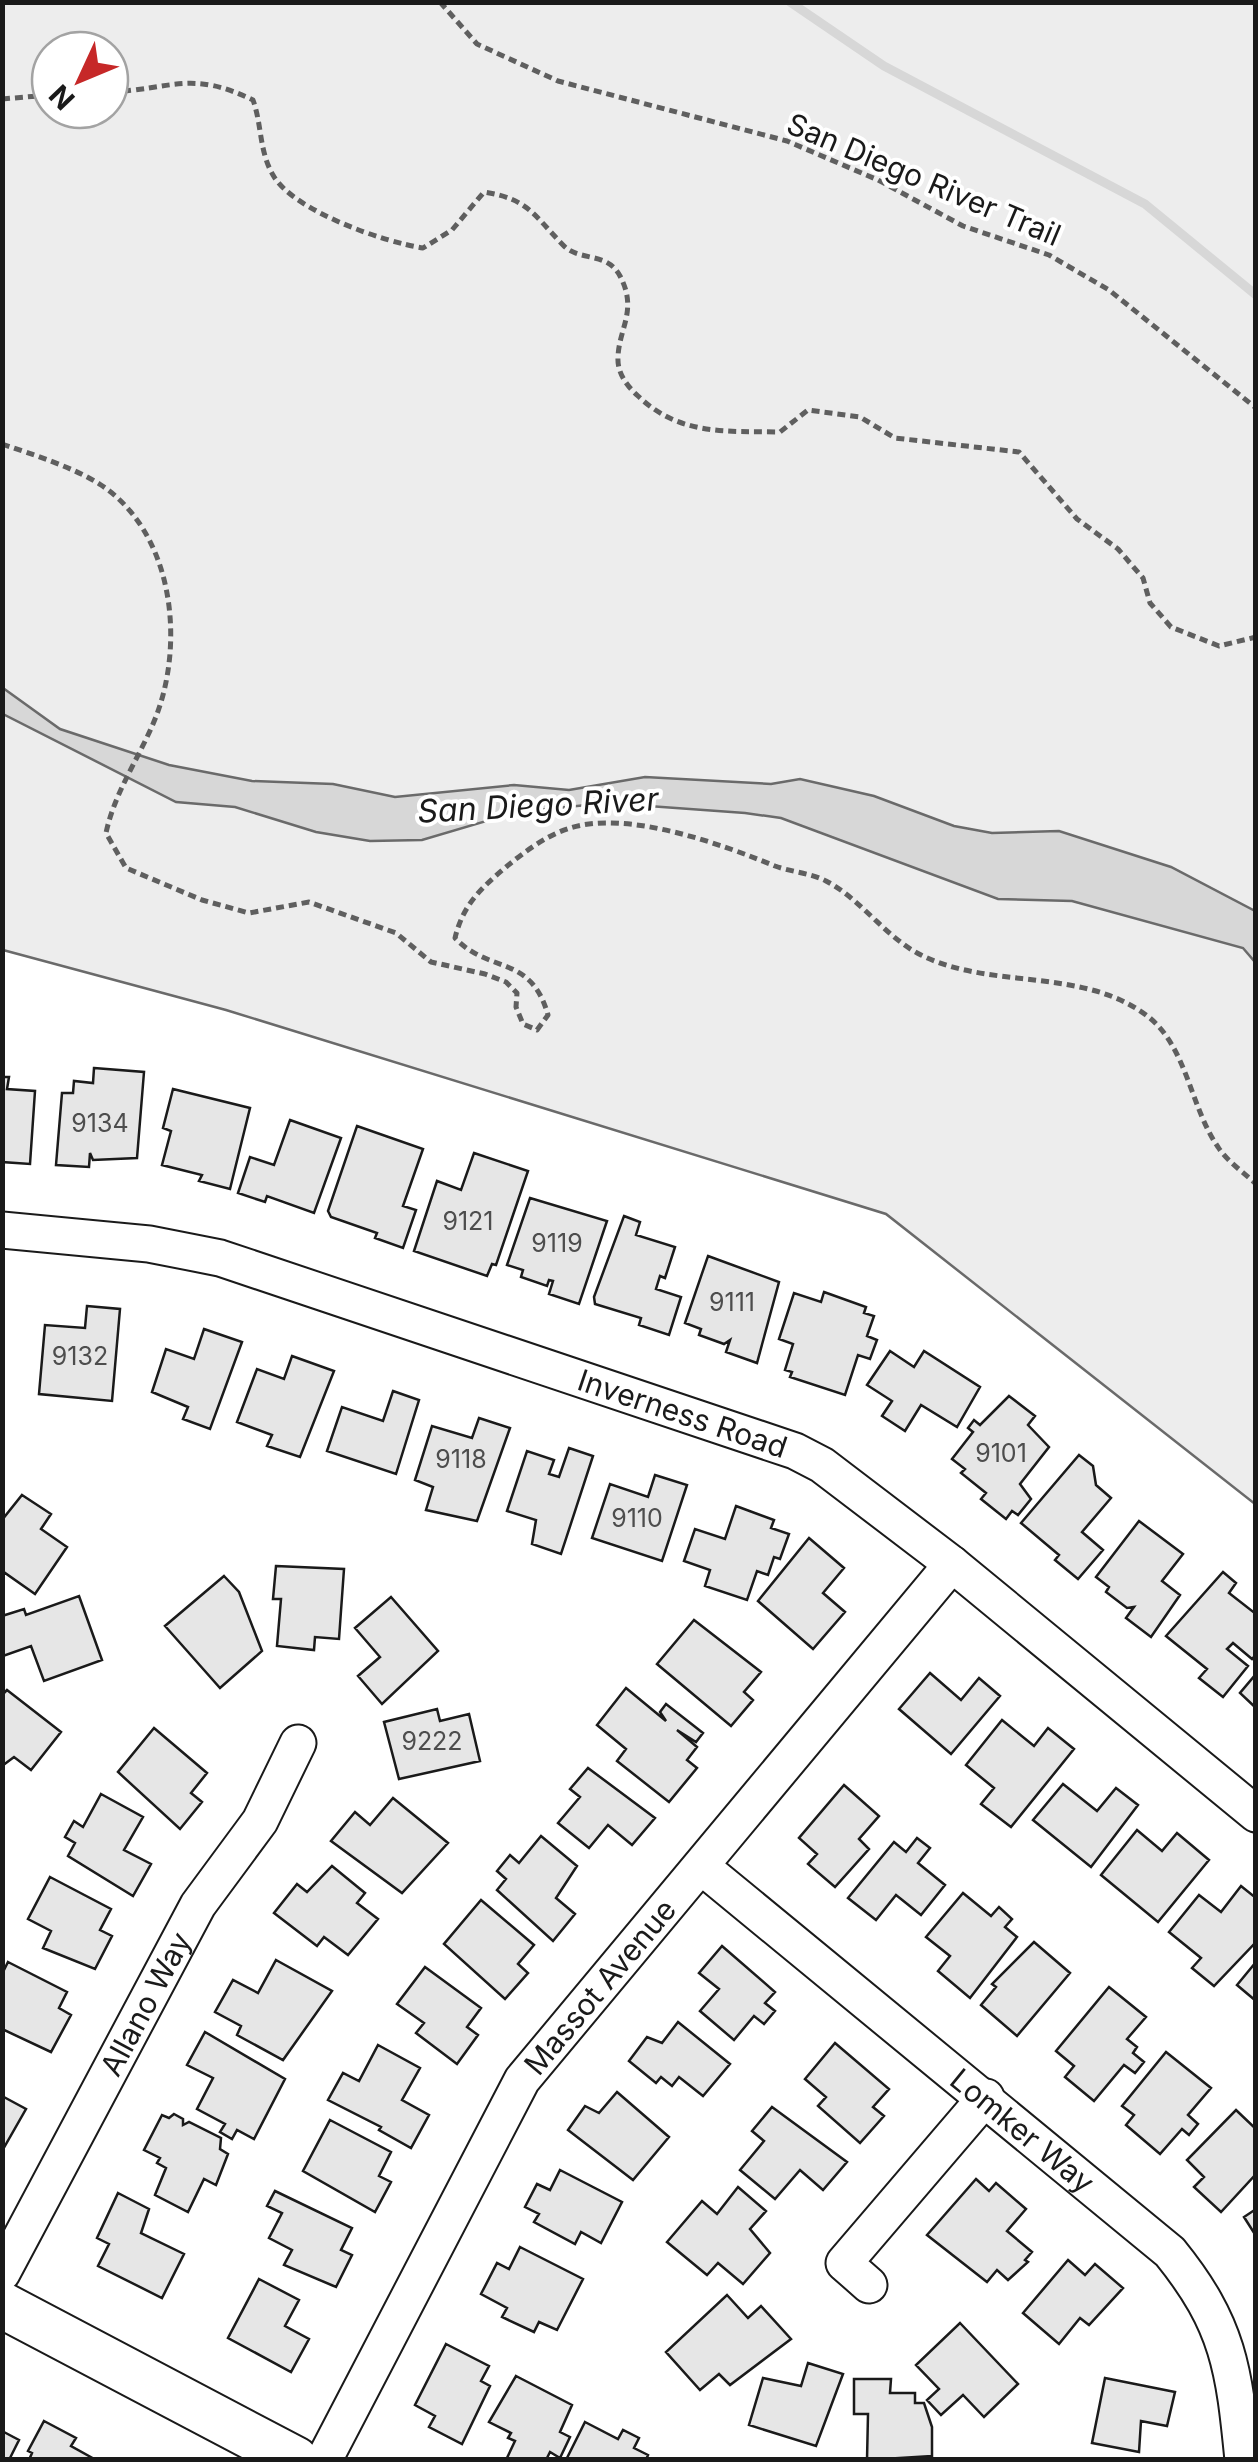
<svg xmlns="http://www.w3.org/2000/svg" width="1258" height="2462" font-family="Inter,sans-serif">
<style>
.green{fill:#ededed;stroke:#6a6a6a;stroke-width:2.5;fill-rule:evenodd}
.water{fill:#d7d7d7;stroke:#6a6a6a;stroke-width:2.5}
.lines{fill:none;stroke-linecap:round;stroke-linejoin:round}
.stream{stroke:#d7d7d7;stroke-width:9}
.building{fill:#e6e6e6;stroke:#1a1a1a;stroke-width:2.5}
.minor-casing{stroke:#1a1a1a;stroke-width:39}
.major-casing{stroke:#1a1a1a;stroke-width:49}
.path{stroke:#5f5f5f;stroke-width:5;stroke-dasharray:8 5;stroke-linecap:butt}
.minor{stroke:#fff;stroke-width:35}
.major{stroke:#fff;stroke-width:45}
.labels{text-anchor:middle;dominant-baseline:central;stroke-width:8;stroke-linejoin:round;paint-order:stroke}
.number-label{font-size:25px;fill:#4d4d4d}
.street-label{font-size:30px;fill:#1a1a1a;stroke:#fff}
.water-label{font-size:32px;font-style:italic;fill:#1a1a1a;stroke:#fff}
</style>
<rect width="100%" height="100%" fill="#fff"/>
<path class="green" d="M2 3H1255V1504L886 1214 226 1010 3 950ZM50 50H110V110H50Z"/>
<path class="water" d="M3 688 60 729 169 765 252 781 333 784 395 797 514 785 569 790 645 777 771 784 800 779 874 796 954 826 992 833 1059 831 1171 867 1255 911V962L1243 948 1072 901 998 899 781 818 745 813 607 803 517 812 422 840 370 841 316 832 235 807 176 802 3 714Z"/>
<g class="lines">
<path class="stream" d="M790 2 884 66 1145 204 1256 295"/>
</g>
<path class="building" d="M94 1068 144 1072 137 1158 93 1160 90 1153 89 1167 56 1165 62 1093H73L74 1081 93 1083Z
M2 1077H9L7 1089 35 1091 30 1164 2 1162Z
M173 1089 250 1108 230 1189 199 1181 202 1175 162 1165 171 1131 163 1128Z
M290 1120 341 1138 314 1213 267 1196 265 1202 238 1193 250 1157 274 1165Z
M357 1126 423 1149 403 1206 416 1210 403 1248 375 1238 377 1233 331 1217 328 1211Z
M474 1153 528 1171 496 1265 492 1264 487 1276 414 1251 437 1181 461 1190Z
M530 1198 607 1221 579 1304 549 1294 553 1281 549 1280 547 1286 521 1277 523 1270 507 1265Z
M624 1216 640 1222 636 1235 675 1247 665 1278 660 1276 656 1289 681 1297 669 1335 639 1325 641 1318 595 1304 594 1297Z
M708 1256 779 1282 757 1363 726 1352 730 1340 724 1344 699 1335 701 1329 685 1323Z
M824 1292 866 1307 864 1313 874 1316 867 1336 877 1340 870 1359 858 1355 845 1395 790 1377 792 1372 785 1370 793 1344 779 1339 794 1293 821 1302Z
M87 1306 120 1309 112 1401 39 1394 45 1325 85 1328Z
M204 1329 242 1342 210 1429 183 1419 188 1407 152 1392 166 1349 194 1359Z
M890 1351 914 1367 924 1351 980 1387 957 1427 921 1405 905 1431 882 1416 892 1401 867 1385Z
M292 1356 334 1371 300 1457 267 1446 272 1435 237 1422 257 1369 284 1379Z
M393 1391 419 1400 396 1474 327 1451 342 1407 383 1421Z
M1009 1396 1035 1416 1028 1425 1049 1447 1020 1484 1031 1499 1018 1515 1012 1511 1006 1519 981 1499 986 1493 961 1473 965 1469 952 1459 973 1432 968 1428 974 1420 980 1425Z
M479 1418 510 1428 477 1521 426 1510 433 1487 415 1480 432 1426 472 1438Z
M569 1448 593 1456 561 1554 532 1544 536 1520 507 1511 527 1451 554 1460 549 1474 559 1477Z
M1079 1455 1093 1466 1096 1485 1111 1498 1082 1532 1103 1550 1078 1579 1055 1560 1059 1555 1021 1523Z
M655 1475 687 1485 662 1561 592 1538 610 1484 648 1497Z
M22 1495 51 1514 41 1529 67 1547 35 1594 5 1573 2 1576V1520Z
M736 1506 774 1520 771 1528 789 1534 780 1559 774 1557 768 1575 757 1571 747 1600 705 1586 710 1570 684 1561 695 1529 725 1539Z
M1139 1521 1183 1554 1162 1581 1180 1595 1151 1637 1126 1618 1134 1607 1127 1608 1106 1592 1109 1587 1096 1577Z
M809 1538 844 1568 823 1593 845 1612 813 1649 758 1601Z
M276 1566 344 1569 339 1639 315 1637 314 1650 277 1646 281 1599H273Z
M1223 1572 1236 1583 1229 1593 1256 1614V1655L1252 1659 1233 1643 1227 1649 1248 1666 1223 1697 1199 1678 1207 1669 1166 1636Z
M224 1576 239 1592 262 1651 220 1688 165 1626Z
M79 1596 102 1660 44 1681 31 1646 3 1656 2 1616 24 1609 26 1615Z
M391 1597 438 1651 382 1704 358 1676 380 1657 355 1628Z
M694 1620 761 1672 744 1692 753 1700 731 1726 657 1664Z
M930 1673 961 1700 979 1678 1000 1696 951 1754 899 1709Z
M1256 1674V1708L1240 1693Z
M626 1688 666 1721 660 1712 666 1704 703 1733 696 1742 677 1730 697 1747 687 1760 697 1768 669 1802 617 1761 626 1749 597 1725Z
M7 1690 61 1732 31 1770 14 1757 2 1766V1695Z
M437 1709 440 1721 469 1714 480 1761 399 1779 384 1722Z
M1002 1720 1034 1746 1048 1728 1074 1749 1011 1827 981 1804 994 1788 966 1765Z
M154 1728 207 1773 191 1793 202 1802 180 1829 118 1772Z
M588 1768 655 1818 632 1845 608 1825 589 1848 558 1823 580 1797 570 1789Z
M1063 1784 1097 1811 1116 1788 1138 1805 1091 1867 1033 1820Z
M844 1785 879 1816 859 1839 869 1849 835 1887 808 1864 817 1854 799 1838Z
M101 1794 143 1817 124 1850 151 1864 133 1896 68 1856 75 1843 65 1837 74 1821 83 1827Z
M393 1798 448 1843 402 1893 331 1841 355 1812 370 1825Z
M1137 1830 1162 1851 1177 1833 1209 1860 1158 1922 1101 1875Z
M541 1836 577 1866 556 1898 575 1914 553 1941 497 1890 506 1879 497 1871 510 1855 519 1863Z
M917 1838 930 1848 918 1863 945 1885 921 1915 896 1895 876 1920 848 1898 894 1842 906 1852Z
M332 1866 365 1893 357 1903 378 1919 348 1955 324 1937 317 1946 274 1913 297 1884 307 1892Z
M50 1877 111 1909 100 1930 112 1936 95 1969 43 1948 51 1931 28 1919Z
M1241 1886 1256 1898V1942L1214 1986 1192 1968 1201 1958 1169 1932 1199 1895 1221 1912Z
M963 1893 991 1916 999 1907 1012 1919 1005 1927 1017 1937 970 1998 938 1971 950 1956 926 1937Z
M481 1900 534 1945 518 1964 528 1973 505 1999 444 1944Z
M1034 1942 1070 1973 1017 2036 981 2005 996 1987 992 1984Z
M722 1946 775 1992 765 2003 775 2011 764 2024 754 2016 734 2040 700 2011 719 1989 699 1973Z
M276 1960 332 1991 283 2060 237 2035 241 2026 215 2012 233 1980 258 1993Z
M8 1962 67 1992 59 2008 71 2015 51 2052 2 2029V1974Z
M1256 1962V2001L1237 1985Z
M425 1967 481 2008 467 2027 478 2035 457 2064 416 2033 424 2023 397 2004Z
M1109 1987 1146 2017 1127 2039 1137 2047 1133 2053 1144 2062 1135 2073 1124 2065 1094 2101 1065 2077 1074 2066 1056 2051Z
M678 2022 730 2064 703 2096 679 2077 672 2086 661 2077 656 2083 629 2061 647 2037 662 2043Z
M205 2032 285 2079 254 2139 237 2130 232 2139 220 2132 225 2124 197 2109 213 2078 187 2065Z
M835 2043 889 2089 873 2107 884 2116 860 2143 818 2106 826 2097 805 2079Z
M378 2045 420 2068 402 2100 429 2115 411 2148 379 2130 381 2127 328 2100 343 2073 359 2081Z
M1166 2052 1211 2088 1188 2115 1198 2124 1189 2135 1182 2129 1160 2154 1126 2125 1134 2115 1122 2106Z
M617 2092 669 2137 633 2180 568 2130 585 2106 599 2113Z
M2 2096 26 2109 2 2151Z
M772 2107 847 2162 823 2190 800 2170 775 2199 740 2170 764 2141 752 2131Z
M1236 2110 1256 2129V2174L1221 2212 1194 2187 1204 2177 1187 2160Z
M174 2114 183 2119V2125L189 2122 221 2138 220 2149 228 2154 216 2185 204 2179 188 2212 155 2195 166 2168 157 2163 160 2158 144 2150 162 2115 169 2118Z
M330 2120 391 2152 379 2176 391 2182 375 2212 303 2171Z
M560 2170 622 2202 601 2243 581 2232 575 2244 534 2222 539 2214 525 2207 537 2184 550 2190Z
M976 2179 989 2191 996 2183 1026 2209 1007 2231 1032 2252 1025 2260 1028 2262 1008 2280 997 2270 987 2282 927 2235Z
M738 2187 766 2211 750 2229 770 2253 743 2284 718 2263 707 2275 667 2242 702 2201 717 2214Z
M275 2191 352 2228 341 2250 352 2255 336 2287 284 2265 292 2250 269 2238 282 2213 267 2206Z
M118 2193 149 2209 141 2233 184 2254 162 2298 98 2266 109 2244 97 2238Z
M1256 2209V2236L1244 2217Z
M520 2247 583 2279 557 2330 539 2322 534 2332 502 2317 507 2308 481 2294 497 2263 509 2269Z
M1068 2260 1085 2275 1095 2264 1123 2288 1089 2325 1080 2318 1059 2344 1023 2313Z
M259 2279 299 2300 285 2326 309 2339 291 2372 228 2338Z
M727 2295 748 2318 761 2306 791 2339 730 2385 719 2374 700 2390 666 2352Z
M960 2323 1018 2384 984 2417 963 2395 941 2415 927 2400 939 2389 916 2365Z
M446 2344 489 2366 481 2381 490 2386 462 2444 429 2427 435 2416 415 2405Z
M808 2363 843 2374 816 2446 749 2425 763 2378 801 2386Z
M516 2376 572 2405 560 2432 570 2437 560 2458 550 2452 546 2460H506L515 2441 508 2438 511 2433 489 2422Z
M1105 2378 1175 2392 1167 2426 1141 2421 1139 2452 1092 2443Z
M854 2379H891L890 2393H915V2403H924L932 2427V2456L867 2460 868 2414H854Z
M44 2421 76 2438 71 2446 96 2460H29L32 2453 28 2451Z
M585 2422 618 2439 623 2430 639 2438 634 2448 648 2455 646 2460H566Z
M2 2431 19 2440 9 2460H2Z"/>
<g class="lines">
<defs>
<g id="minor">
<path id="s1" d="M2 1230 149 1244 220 1258 795 1451 822 1465 952 1564 1256 1814"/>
<path id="s2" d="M702 1867 1170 2252C1229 2325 1234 2369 1243 2460"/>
<path id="s3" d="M2 2273 198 1905 260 1821 298 1743"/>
<path d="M869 2285 844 2263 986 2097"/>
<path id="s4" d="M324 2460 522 2080 952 1564"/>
</g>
<path id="major" d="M2 2305 296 2460"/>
</defs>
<use href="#minor" class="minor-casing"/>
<use href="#major" class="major-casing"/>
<path class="path" d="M440 2 477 44 558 81 787 141 878 180 963 226 1049 255 1109 290 1256 408
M110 92C173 89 191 70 253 100 262 125 259 151 273 175 293 211 384 242 423 248L452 230 484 192C528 199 533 214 563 245 579 262 607 251 620 276 638 310 619 328 618 357 617 373 627 386 638 396 680 436 726 431 780 432L808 410 860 417 895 438 1019 452 1077 519 1118 549 1143 578 1150 603 1171 627 1219 646 1256 637
M2 99 50 95
M2 444C34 455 73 467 101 485 172 532 185 638 157 714 142 754 115 790 106 833L126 868 202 900 249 913 309 902 396 933 431 962 485 974 506 982 517 993 516 1007 523 1024 537 1030 548 1015C531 954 489 974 455 938 463 905 480 889 506 867 524 852 547 835 570 828 628 810 721 844 775 866 791 872 811 873 826 881 861 899 885 937 921 955 991 990 1081 967 1146 1015 1187 1045 1190 1107 1218 1147 1227 1161 1243 1172 1256 1184"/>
<use href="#minor" class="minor"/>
<use href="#major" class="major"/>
</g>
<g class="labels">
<g class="number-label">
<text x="100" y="1123">9134</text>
<text x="468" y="1221">9121</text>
<text x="557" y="1243">9119</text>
<text x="732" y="1302">9111</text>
<text x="80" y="1356">9132</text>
<text x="1001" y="1453">9101</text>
<text x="461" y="1459">9118</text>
<text x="637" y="1518">9110</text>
<text x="432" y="1741">9222</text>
</g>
<g class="street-label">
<text transform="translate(924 179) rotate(23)">San Diego River Trail</text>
<text stroke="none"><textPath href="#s1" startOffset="708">Inverness Road</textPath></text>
<text stroke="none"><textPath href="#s4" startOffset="550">Massot Avenue</textPath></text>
<text stroke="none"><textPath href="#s3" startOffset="305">Allano Way</textPath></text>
<text stroke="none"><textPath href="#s2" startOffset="415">Lomker Way</textPath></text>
</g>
<g class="water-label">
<text transform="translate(538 805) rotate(-3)">San Diego River</text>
</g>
</g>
<rect width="1258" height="2462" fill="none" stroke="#1a1a1a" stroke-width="10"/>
<g transform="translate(80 80) rotate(226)"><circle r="48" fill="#ffffff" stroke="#a3a3a3" stroke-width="2.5"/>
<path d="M0-8L18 38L0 25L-18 38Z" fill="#c62828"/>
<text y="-15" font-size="28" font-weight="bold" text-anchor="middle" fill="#1a1a1a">N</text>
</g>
</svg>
